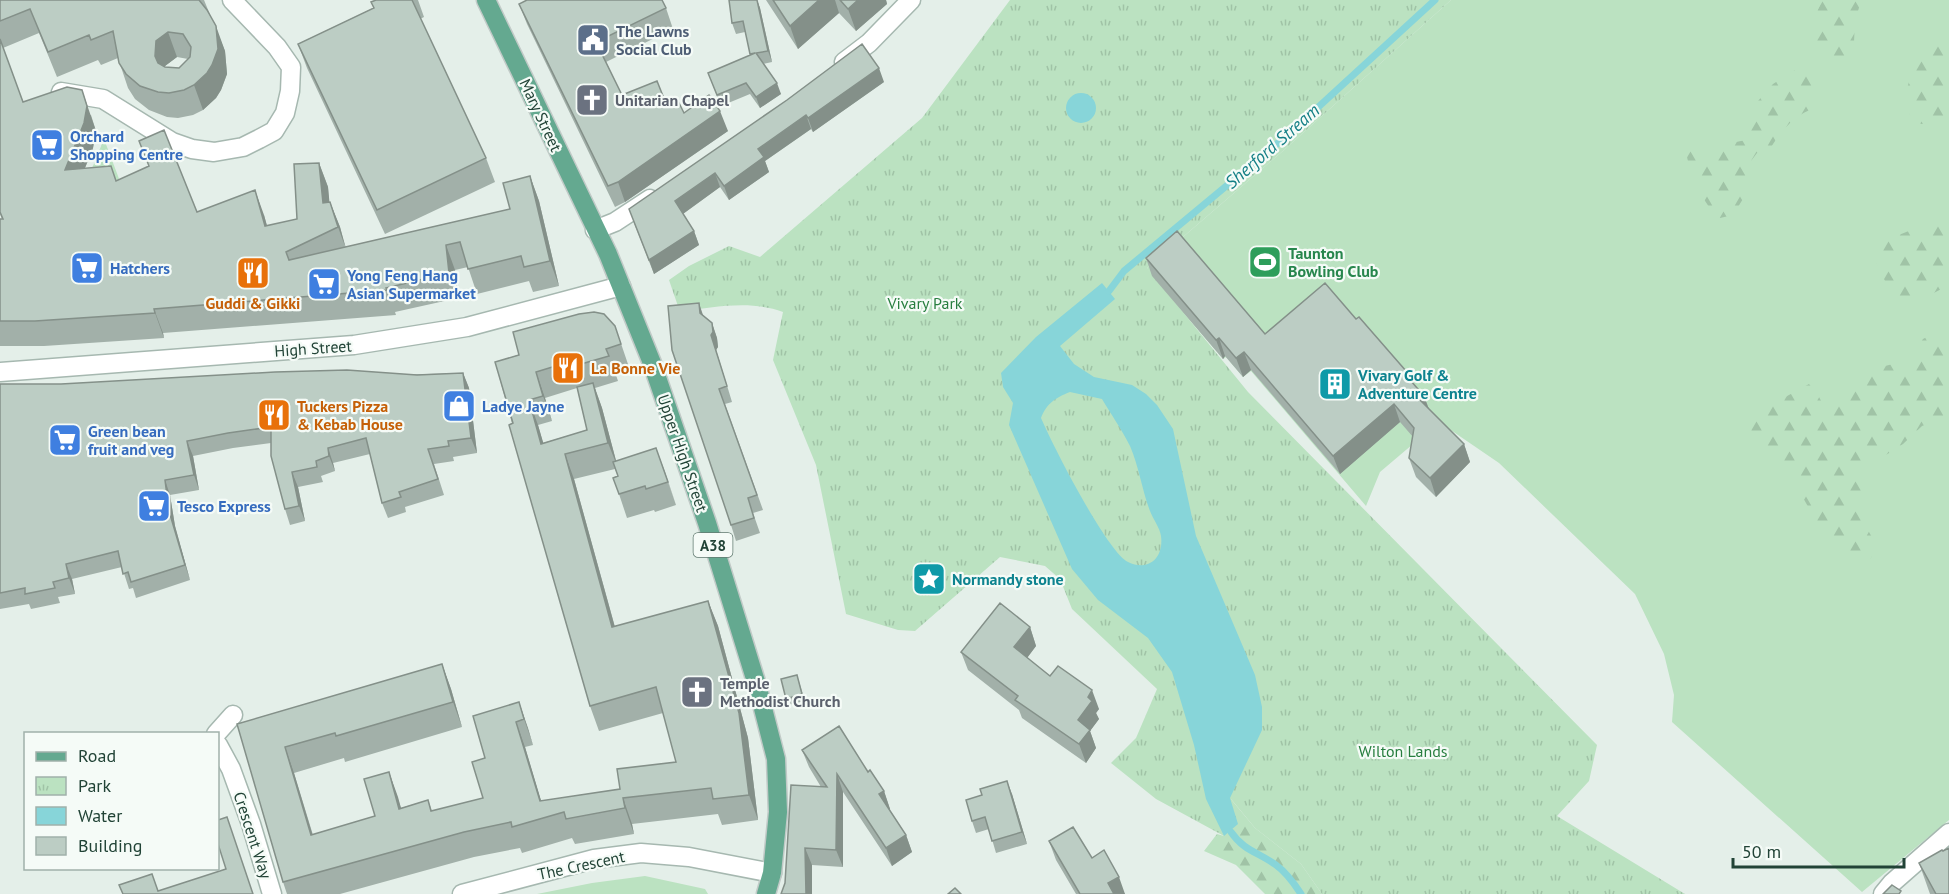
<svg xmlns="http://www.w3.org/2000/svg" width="1949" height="894" font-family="'PT Sans',sans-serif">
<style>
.grass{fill:#bbe2c1}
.forest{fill:url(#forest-firs)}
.park{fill:url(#park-tufts)}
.water{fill:#87d5d9;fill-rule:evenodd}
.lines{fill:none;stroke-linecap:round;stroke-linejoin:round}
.stream{stroke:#87d5d9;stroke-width:7}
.minor-casing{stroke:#a6b8b0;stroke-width:21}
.major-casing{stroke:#c1cac7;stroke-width:21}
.minor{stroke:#fff;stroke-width:18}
.major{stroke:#64a990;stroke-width:18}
.wall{fill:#a2b0a9;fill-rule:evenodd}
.shaded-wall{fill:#849089}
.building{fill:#bccdc4;stroke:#849089;stroke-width:1.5;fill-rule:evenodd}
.labels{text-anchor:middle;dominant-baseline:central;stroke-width:4.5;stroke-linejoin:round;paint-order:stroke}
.shield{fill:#f5fbf7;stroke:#617a70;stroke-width:1.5}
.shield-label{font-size:15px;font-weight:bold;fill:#214336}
.service-label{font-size:16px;font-weight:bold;fill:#4e5e75;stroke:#f5fbf7;text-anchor:start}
.worship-label{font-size:16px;font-weight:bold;fill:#5b616d;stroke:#f5fbf7;text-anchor:start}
.street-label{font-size:16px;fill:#214336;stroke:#f5fbf7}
.shop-label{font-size:16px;font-weight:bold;fill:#366cbe;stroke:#f5fbf7;text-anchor:start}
.leisure-label{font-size:16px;font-weight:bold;fill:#27864d;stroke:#f5fbf7;text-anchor:start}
.food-label{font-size:16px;font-weight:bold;fill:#c56008;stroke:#f5fbf7;text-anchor:start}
.park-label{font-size:16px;fill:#277e3f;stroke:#f5fbf7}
.culture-label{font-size:16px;font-weight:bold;fill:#0d838f;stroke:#f5fbf7;text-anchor:start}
.water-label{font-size:18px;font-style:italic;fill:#147f86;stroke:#f5fbf7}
</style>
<defs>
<pattern id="forest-firs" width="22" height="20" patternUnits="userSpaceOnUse" patternTransform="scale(1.5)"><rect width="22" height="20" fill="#bbe2c1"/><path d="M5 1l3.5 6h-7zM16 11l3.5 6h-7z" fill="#a0c3a6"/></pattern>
<pattern id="park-tufts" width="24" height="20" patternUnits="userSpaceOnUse" patternTransform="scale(1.5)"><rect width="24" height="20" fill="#bbe2c1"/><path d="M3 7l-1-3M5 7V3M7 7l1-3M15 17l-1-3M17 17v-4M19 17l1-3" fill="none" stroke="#a0c3a6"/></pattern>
</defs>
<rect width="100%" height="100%" fill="#e4efe9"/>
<path class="grass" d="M1451 0H1949V820L1862 892 1672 722 1674 695 1664 654 1635 594 1499 463 1439 422 1380 472 1366 506 1251 371 1243 377 1226 357 1223 359 1152 276 1147 268 1284 150Z
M645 876 705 889 708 894H537L592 883Z"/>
<path class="forest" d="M1822 0H1862C1854 17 1854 35 1854 53L1842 62 1826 60 1815 49 1812 24Z
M1949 37V109C1945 121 1933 122 1921 124L1910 115C1909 107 1906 98 1907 91 1910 69 1929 45 1949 37Z
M1800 67 1814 78 1816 108C1794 113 1778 135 1767 154L1757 153 1751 161 1746 194 1733 215 1720 218C1704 207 1689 171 1686 152L1746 140 1752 127 1758 101 1773 84Z
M1949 206V285L1907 307 1896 304 1875 260 1889 239 1916 228 1935 227Z
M1949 325V411L1938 420 1922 426 1903 444 1872 464 1862 479 1869 532 1878 548 1870 559C1823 555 1812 506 1789 475 1777 458 1762 444 1749 428L1754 414 1809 384 1819 397 1827 412 1837 402 1857 373 1909 360 1923 339Z
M1230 798 1255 828 1301 864 1322 894H1265L1236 865 1204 851 1217 834 1224 836Z"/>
<path class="park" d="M1010 0H1451L1284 150 1147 268 1248 392 1597 745 1589 781 1557 816 1685 894H1322L1301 864 1255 828 1231 799 1238 824 1224 836 1156 799 1111 763 1136 738 1157 689 1072 609 1060 579 1045 566 1000 557 915 631 898 630 846 614 816 465 773 360 783 312C752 300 713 307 680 312L669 280 689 266 729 246 760 257 922 118Z
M104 139 121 184 84 188Z"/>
<path class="water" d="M1066 108a15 15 0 1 1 30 0a15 15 0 1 1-30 0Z
M1102 283 1115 299 1060 346 1074 364 1094 377 1132 385 1146 394 1157 405 1173 429 1196 536 1255 675 1262 707V730L1230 798 1238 824 1224 836 1206 799 1194 745 1172 672 1148 638 1098 600 1072 569 1009 425 1013 403 1003 387 1001 373 1036 337ZM1070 392 1102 399C1111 414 1122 430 1130 446 1139 467 1142 490 1150 511 1153 519 1160 528 1161 536 1164 558 1148 572 1128 562 1107 552 1052 444 1041 418 1047 403 1055 398 1070 392Z"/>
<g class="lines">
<path class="stream" d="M1109 291 1124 271 1290 133 1435 0
M1231 832C1244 851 1258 852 1276 865 1287 873 1294 883 1301 894"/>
<defs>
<path id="minor" d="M844 62 869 43 911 0
M61 92 103 99 172 142 192 149 214 152 243 147 259 139 274 131 285 113 290 91 291 67 277 47 232 0
M595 230 615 222 650 199
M0 372 354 345 467 327 621 286
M216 734 233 715
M218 745 231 769 251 824 272 894
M462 894 594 859 641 853 689 857 772 873
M1883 894 1892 883 1949 833"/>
<path id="major" d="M486 0 608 254 652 363 707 523 757 685 776 759 778 812 772 873 766 894"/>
</defs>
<use href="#minor" class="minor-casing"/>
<use href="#major" class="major-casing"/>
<use href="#minor" class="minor"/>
<use href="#major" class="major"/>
</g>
<path class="wall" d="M0 0H204L225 51 227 74 221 90 216 98 203 110 193 115 178 118 167 117 149 110 135 99 128 88 118 58 101 65 98 60 57 77 39 33 3 48 23 102 91 115 96 131 93 148 85 168 197 212 264 215 267 226 297 219 319 163 328 187 329 202H330L340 227 345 247 510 209 530 176 539 201 559 286 533 292 529 281 477 294 468 267 455 270 458 298 395 312 396 315 163 333 164 338 44 346H0V219H2L0 214ZM177 57 188 59 179 68 165 67V66Z
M376 0H418L424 17 420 19 486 158 495 182 385 234 307 68 298 44 373 8Z
M757 0 760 8 772 62 763 64 781 94 760 108 750 94 721 106 708 73 751 55 745 32 736 34 732 23Z
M766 0H886L887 4 856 31 839 13 798 49Z
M519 4 666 8 673 29 606 62 622 95 667 106 728 131 625 202 615 207 527 24Z
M884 82 813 132 811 129 765 161 769 172 729 200 720 187 683 214 694 231 699 245 654 274 634 223 787 100Z
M1146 258 1265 334 1356 319 1424 396 1429 409 1464 444 1470 462 1436 497 1416 477 1409 458 1413 437 1400 422 1340 474 1251 370 1243 377 1225 356 1223 359 1152 276Z
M704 316 712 323 717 338 718 347 716 350 732 402 725 404 763 510 753 513 760 533 736 541 731 525Z
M615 326 630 370 616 375 618 381 595 388 602 408 616 461 656 448 676 505 655 512 654 510 627 518 619 494 618 476 615 469 574 479 615 627 708 601 718 626 748 738 758 820 722 825 718 814 632 824 634 834 575 844 572 838 522 853 520 848 474 857 340 894H287L283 882 237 724 442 664 451 689 462 727 345 762 344 758 294 773 313 835 375 816 389 772 401 808 428 800 432 811 483 798 485 758 519 702 533 745 525 747 541 801 620 789 676 762 663 713 599 731 590 706 495 362ZM577 388 587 430 543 443 538 425 552 421 545 398Z
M463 373 469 388 477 453 453 457 454 461 434 464 444 495 405 507 406 512 388 518 382 503 370 454 333 463 335 471 321 476 323 482 298 487 305 521 290 525 285 509 271 443 233 448 193 456 199 490 170 495 175 526 190 580 136 598 133 588 129 589 122 567 72 579 75 594 58 597 60 603 31 609 29 604 0 609V384H61Z
M1030 627 1036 646 1027 658 1050 676 1099 709 1096 713 1099 719 1090 731 1096 748 1086 763 1022 718 1019 710 968 670 961 652Z
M797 675 805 701 788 705 786 699Z
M802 750 868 772 884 791 890 809H889L906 835 912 852 892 866 843 792V867L812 865V894H781L821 787 809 767Z
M1012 794 1027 844 996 853 989 829 976 833 972 821 982 795Z
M1049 841 1092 858 1125 894H1076L1056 860Z
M1919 863 1949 894H1930Z"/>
<path class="shaded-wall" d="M757 0 760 8 772 62 768 51Z
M819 0H835L839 13 798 49 790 26Z
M858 0H886L887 4 856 31 848 9Z
M216 26 225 51 227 74 221 90 216 98 203 110 194 85Z
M168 32 177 57 165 66 164 81 155 56 156 41Z
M879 68 884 82 813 132 808 118Z
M777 83 781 94 760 108 756 97Z
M82 90 96 131 93 148 74 195 65 170Z
M720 111 728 131 625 202 618 182Z
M806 115 811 129 765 161 769 172 729 200 724 186 758 149Z
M319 163 328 187 332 228 323 203Z
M715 173 720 187 680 216 675 201Z
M530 176 539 201 559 286 550 261Z
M255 190 264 215 274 251 265 226Z
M330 202 340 227 347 252 338 227Z
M694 231 699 245 654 274 649 260Z
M446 245 455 270 458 298 449 273Z
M699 303 704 318 700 313Z
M154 309 163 333 164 338 155 313Z
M712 323 717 338 718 347 716 350 732 402 711 335Z
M1219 338 1225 356 1223 359 1216 340Z
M1244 352 1251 370 1243 377 1236 358Z
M536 372 545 398 552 421 543 396Z
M463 373 469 388 477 453 471 438Z
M593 383 602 408 618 468 608 443Z
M1424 396 1431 415 1420 400Z
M529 400 538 425 551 469 541 444Z
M1394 404 1400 422 1340 474 1333 456Z
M187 441 193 456 199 490 194 475Z
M1464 444 1470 462 1436 497 1430 478Z
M328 448 333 463 335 471 329 456Z
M656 448 665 472 676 505 668 482Z
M565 454 574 479 622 653 612 627Z
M292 472 298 487 305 521 299 506Z
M165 480 170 495 175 526 190 580 185 565 169 511Z
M66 564 72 579 75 594 69 578Z
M708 601 718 626 748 738 758 820 749 795Z
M1030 627 1036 646 1021 666 1014 647Z
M442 664 451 689 462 727 453 702Z
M1092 690 1099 709 1096 713 1099 719 1090 731 1096 748 1086 763 1079 744 1078 720 1088 697Z
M519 702 528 728 533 745 524 719Z
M516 722 525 747 546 817 540 801Z
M285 747 294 773 320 860 311 835Z
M389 772 398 797 408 834 399 809Z
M837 774 843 792V867L836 850Z
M1007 781 1012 794 1027 844 1022 832Z
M884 791 890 809 886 812 879 794Z
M623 798 632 824 634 834 625 808Z
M906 835 912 852 892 866 886 848Z
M805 848 812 865V894H806Z
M1119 877 1125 894H1112L1108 883Z"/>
<path class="building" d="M0 0H199L207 10 216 26 218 49 212 65 207 73 194 85 184 90 169 93 158 92 140 86 126 74 119 63 113 31 91 40 89 35 48 52 30 9 0 21ZM168 32 183 34 191 47 190 57 179 68 165 67 158 63 155 56 156 41Z
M376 0H412L486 158 377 210 298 44 374 8 371 2Z
M527 0H662L666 8 596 42 622 95 657 81 667 106 678 101 684 113 709 95 720 111 618 182 608 186 519 4Z
M729 0H757L768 51 756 53 777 83 756 97 746 83 717 95 708 73 755 53 750 54 743 21 732 23Z
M773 0H819L790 26Z
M840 0H858L848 9Z
M0 39 23 102 67 87 82 90 87 106 84 123 65 170 111 166 116 181 149 166 139 141 164 130 197 212 255 190 265 226 297 219 294 164 319 163 323 203 330 202 338 227 286 252 289 260 510 209 503 183 530 176 550 261 524 267 521 256 468 269 460 242 446 245 449 273 386 288 387 290 154 309 155 313 35 321H0V219H3L0 212Z
M862 44 879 68 808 118 806 115 758 149 764 157 724 186 715 173 675 201 694 231 649 260 629 209 787 100Z
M1177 231 1265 334 1325 283 1356 319 1359 317 1413 379 1411 381 1424 396 1420 400 1464 444 1430 478 1409 458 1414 428 1394 404 1333 456 1244 352 1236 358 1219 338 1216 340 1146 258Z
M699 303 700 313 712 323 713 332 711 335 727 386 719 389 757 495 748 498 754 518 731 525 672 350 668 306Z
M594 312 604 314 615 326 621 344 606 349 609 356 574 366 572 361 536 372 543 396 529 400 541 444 587 430 577 387 593 383 608 443 565 454 612 627 708 601 739 713 749 795 713 799 711 788 623 798 625 808 566 819 564 812 512 827 511 822 464 832 283 882 237 724 442 664 453 702 336 736 335 733 285 747 311 835 375 816 364 779 389 772 399 809 428 800 431 811 483 798 472 762 485 758 473 716 519 702 524 719 516 722 540 801 620 789 617 769 676 762 656 687 590 706 509 425 513 423 495 362 519 355 513 332 579 314Z
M347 370 417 375 463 373 471 438 448 441 449 446 428 449 438 479 399 492 401 497 382 503 366 438 328 448 329 456 316 461 317 467 292 472 299 506 285 509 271 456V427L228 433 187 441 194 475 165 480 169 511 185 565 131 582 128 572 123 574 118 551 66 564 69 578 53 582 55 588 25 594V588L0 593V384H61L275 372Z
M656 448 668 482 646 489 645 486 619 494 613 478 618 476 613 462Z
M1000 603 1030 627 1014 647 1050 676 1058 666 1092 690 1088 697 1092 701 1078 720 1090 730 1079 744 1015 700 1018 696 961 652Z
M797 675 802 694 786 699 781 679Z
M839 726 868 772 870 770 884 791 879 794 906 835 886 848 837 774 836 850 805 848 806 894H781L785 883 791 785 827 787 802 750Z
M1007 781 1022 832 992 841 985 817 972 821 966 800 982 795 980 789Z
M227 817 253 894H123L119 885 152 874 158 891 226 869 218 844V820Z
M1073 827 1092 858 1104 850 1119 877 1108 883 1114 894H1080L1049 841Z
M1949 848V894H1936L1919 863 1942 850 1943 851Z
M1892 885 1901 891 1899 894H1883Z
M955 888 961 894H948Z"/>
<defs>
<symbol id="civic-square" viewBox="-11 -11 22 22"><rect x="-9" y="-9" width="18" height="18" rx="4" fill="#5c6f8a" stroke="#f5fbf7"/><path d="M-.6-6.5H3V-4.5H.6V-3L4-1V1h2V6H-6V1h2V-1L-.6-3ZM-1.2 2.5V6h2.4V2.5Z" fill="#fff"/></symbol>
<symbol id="church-square" viewBox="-11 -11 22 22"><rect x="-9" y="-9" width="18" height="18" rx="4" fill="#6b7280" stroke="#f5fbf7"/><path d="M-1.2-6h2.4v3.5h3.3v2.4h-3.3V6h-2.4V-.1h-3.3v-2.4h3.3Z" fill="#fff"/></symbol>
<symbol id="supermarket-square" viewBox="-11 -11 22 22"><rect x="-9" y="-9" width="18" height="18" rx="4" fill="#3f7fe0" stroke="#f5fbf7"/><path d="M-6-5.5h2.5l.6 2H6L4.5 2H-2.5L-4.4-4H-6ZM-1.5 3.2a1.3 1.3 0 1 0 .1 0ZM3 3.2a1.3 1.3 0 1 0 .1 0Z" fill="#fff"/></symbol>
<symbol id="stadium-square" viewBox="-11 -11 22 22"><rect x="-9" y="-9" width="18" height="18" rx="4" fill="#2e9e5b" stroke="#f5fbf7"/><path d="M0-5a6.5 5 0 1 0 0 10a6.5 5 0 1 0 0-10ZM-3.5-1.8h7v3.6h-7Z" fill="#fff"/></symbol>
<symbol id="restaurant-square" viewBox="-11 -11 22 22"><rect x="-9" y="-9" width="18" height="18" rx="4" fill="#e8710a" stroke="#f5fbf7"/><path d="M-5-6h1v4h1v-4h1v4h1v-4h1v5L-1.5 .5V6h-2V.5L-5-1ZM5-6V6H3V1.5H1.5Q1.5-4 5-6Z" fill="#fff"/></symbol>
<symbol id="building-square" viewBox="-11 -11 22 22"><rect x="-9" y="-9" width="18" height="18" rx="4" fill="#0f9aa8" stroke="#f5fbf7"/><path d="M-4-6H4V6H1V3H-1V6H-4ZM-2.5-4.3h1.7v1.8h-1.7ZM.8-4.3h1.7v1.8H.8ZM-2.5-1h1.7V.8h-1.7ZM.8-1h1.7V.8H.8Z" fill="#fff"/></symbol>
<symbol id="shop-square" viewBox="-11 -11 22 22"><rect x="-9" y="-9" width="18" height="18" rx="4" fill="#3f7fe0" stroke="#f5fbf7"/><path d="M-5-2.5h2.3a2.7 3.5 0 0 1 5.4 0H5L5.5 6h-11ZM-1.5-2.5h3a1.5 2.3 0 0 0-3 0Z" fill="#fff"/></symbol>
<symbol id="sight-square" viewBox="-11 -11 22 22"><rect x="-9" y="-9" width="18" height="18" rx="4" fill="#0f9aa8" stroke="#f5fbf7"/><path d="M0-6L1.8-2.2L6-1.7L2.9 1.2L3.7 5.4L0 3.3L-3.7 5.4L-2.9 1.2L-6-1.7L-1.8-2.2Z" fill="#fff"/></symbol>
</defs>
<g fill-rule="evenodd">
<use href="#civic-square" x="574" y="21" width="38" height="38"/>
<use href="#church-square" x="573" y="81" width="38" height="38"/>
<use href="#supermarket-square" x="28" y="126" width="38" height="38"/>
<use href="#stadium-square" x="1246" y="243" width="38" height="38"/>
<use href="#supermarket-square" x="68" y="249" width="38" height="38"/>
<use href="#restaurant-square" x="234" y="254" width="38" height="38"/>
<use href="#supermarket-square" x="305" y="265" width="38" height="38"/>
<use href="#restaurant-square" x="549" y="349" width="38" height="38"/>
<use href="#building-square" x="1316" y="365" width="38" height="38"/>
<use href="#shop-square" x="440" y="387" width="38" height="38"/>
<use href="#restaurant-square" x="255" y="396" width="38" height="38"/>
<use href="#supermarket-square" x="46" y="421" width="38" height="38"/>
<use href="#supermarket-square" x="135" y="487" width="38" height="38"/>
<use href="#sight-square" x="910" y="560" width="38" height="38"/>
<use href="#church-square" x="678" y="673" width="38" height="38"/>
</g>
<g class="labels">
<rect class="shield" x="693.5" y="533" width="39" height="24" rx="4.5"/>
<g class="shield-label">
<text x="713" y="545">A38</text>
</g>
<g class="service-label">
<text x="616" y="31">The Lawns<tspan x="616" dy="18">Social Club</tspan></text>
</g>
<g class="worship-label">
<text x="615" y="100">Unitarian Chapel</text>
<text x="720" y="683">Temple<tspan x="720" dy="18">Methodist Church</tspan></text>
</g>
<g class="street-label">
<text transform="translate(541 115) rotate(65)">Mary Street</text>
<text transform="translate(313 348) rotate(-4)">High Street</text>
<text transform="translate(683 453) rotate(71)">Upper High Street</text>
<text transform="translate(253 835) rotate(72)">Crescent Way</text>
<text transform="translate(581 865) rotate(-12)">The Crescent</text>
</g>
<g class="shop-label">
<text x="70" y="136">Orchard<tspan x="70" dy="18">Shopping Centre</tspan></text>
<text x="110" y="268">Hatchers</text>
<text x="347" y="275">Yong Feng Hang<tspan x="347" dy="18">Asian Supermarket</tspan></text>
<text x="482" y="406">Ladye Jayne</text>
<text x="88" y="431">Green bean<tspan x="88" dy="18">fruit and veg</tspan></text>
<text x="177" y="506">Tesco Express</text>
</g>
<g class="leisure-label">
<text x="1288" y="253">Taunton<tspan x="1288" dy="18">Bowling Club</tspan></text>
</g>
<g class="food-label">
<text x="253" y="303" text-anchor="middle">Guddi &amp; Gikki</text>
<text x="591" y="368">La Bonne Vie</text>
<text x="297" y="406">Tuckers Pizza<tspan x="297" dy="18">&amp; Kebab House</tspan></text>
</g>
<g class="park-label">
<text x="925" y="303">Vivary Park</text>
<text x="1403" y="751">Wilton Lands</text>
</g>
<g class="culture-label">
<text x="1358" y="375">Vivary Golf &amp;<tspan x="1358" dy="18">Adventure Centre</tspan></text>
<text x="952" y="579">Normandy stone</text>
</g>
<g class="water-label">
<text transform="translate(1272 146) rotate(-41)">Sherford Stream</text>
</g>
</g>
<rect x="24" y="732" width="195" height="138" fill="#f5fbf7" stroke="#a0b1aa" stroke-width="1.5"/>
<rect x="36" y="752" width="30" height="9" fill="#64a990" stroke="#a0b1aa" stroke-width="1.5"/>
<text x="78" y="762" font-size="18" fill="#214336">Road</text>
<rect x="36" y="777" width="30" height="18" fill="url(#park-tufts)" stroke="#a0b1aa" stroke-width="1.5"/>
<text x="78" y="792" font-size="18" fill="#214336">Park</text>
<rect x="36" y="807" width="30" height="18" fill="#87d5d9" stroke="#a0b1aa" stroke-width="1.5"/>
<text x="78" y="822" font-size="18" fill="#214336">Water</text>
<rect x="36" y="837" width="30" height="18" fill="#bccdc4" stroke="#a0b1aa" stroke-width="1.5"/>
<text x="78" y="852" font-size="18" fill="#214336">Building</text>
<path d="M1733 858v9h171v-9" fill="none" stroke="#214336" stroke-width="3"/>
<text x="1742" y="858" font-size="18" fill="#214336" stroke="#f5fbf7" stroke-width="4.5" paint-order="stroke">50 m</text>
</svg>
